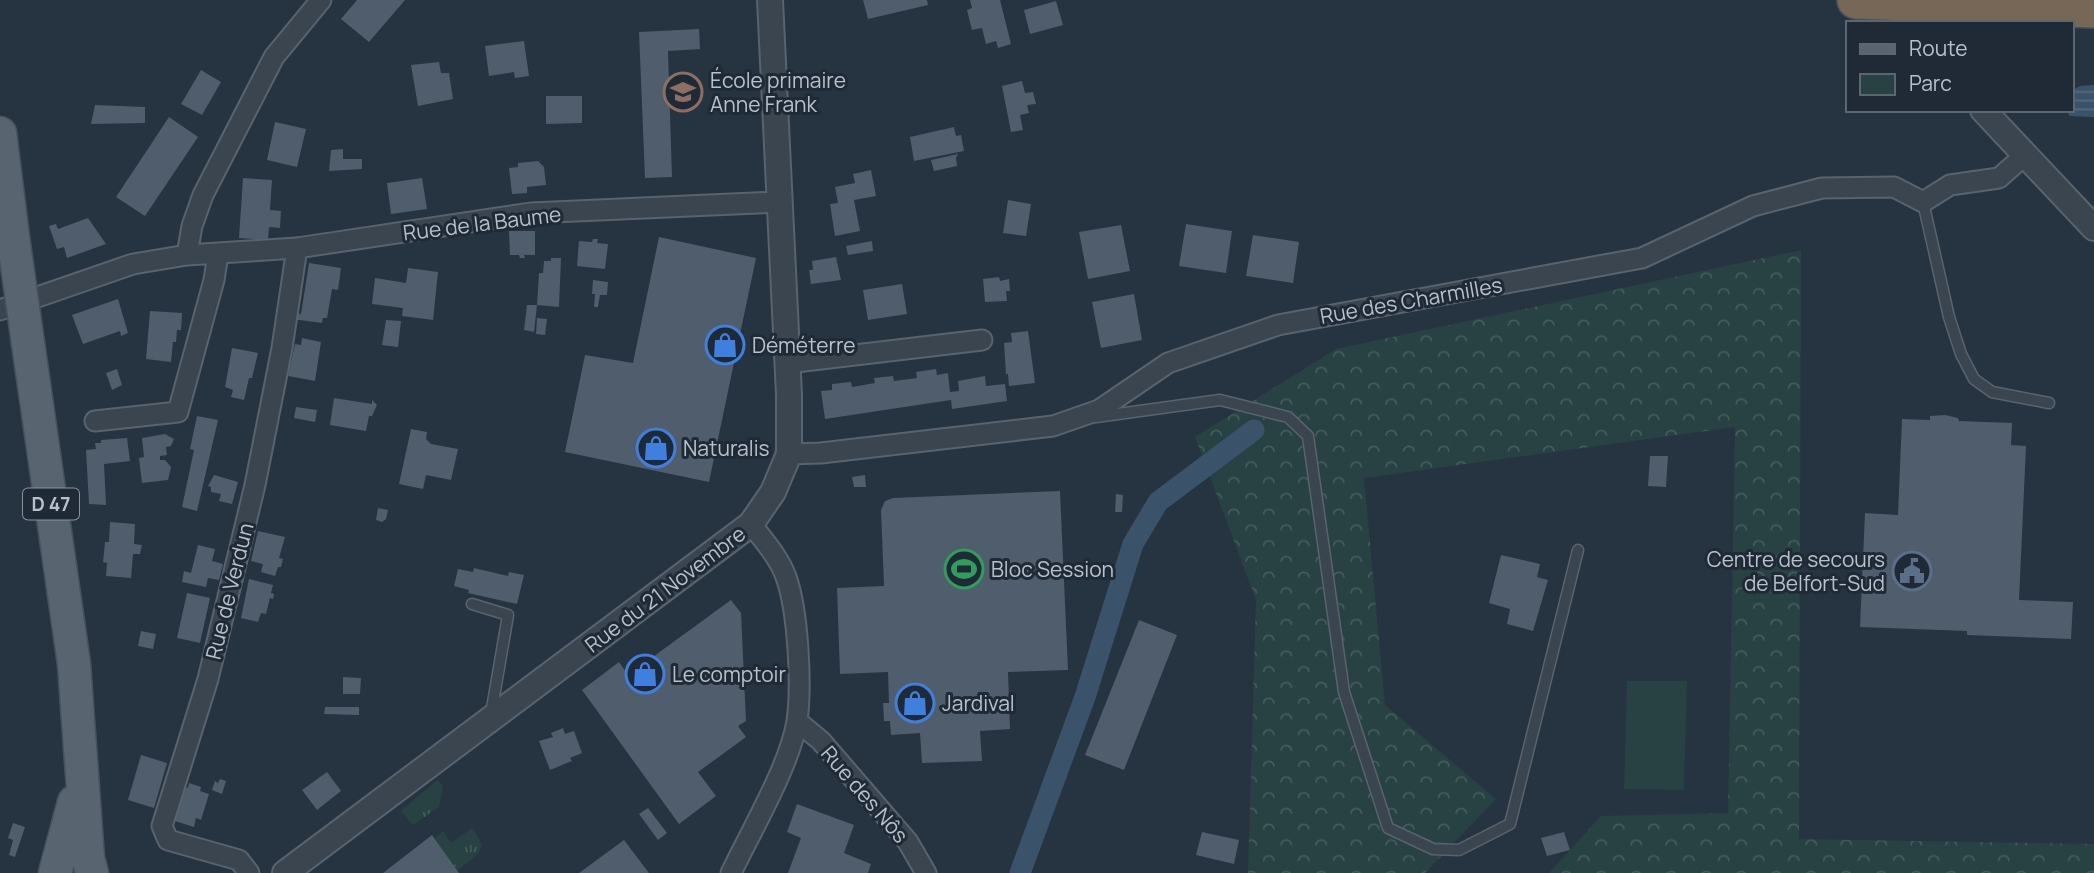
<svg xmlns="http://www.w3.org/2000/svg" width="2094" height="873" font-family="Manrope,sans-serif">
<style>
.grass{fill:url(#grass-tufts)}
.forest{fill:url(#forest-crowns)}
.park{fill:#284142}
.water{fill:url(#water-rules)}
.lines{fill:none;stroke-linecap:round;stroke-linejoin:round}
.canal{stroke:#3b536a;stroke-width:21}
.building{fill:#4f5d6c}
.service-casing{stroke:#58636e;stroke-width:13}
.minor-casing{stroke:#58636e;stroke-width:23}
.tertiary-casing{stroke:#58636e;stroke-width:28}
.primary-casing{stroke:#47515d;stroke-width:35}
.motorway-casing{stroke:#45505b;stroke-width:40}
.service{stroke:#3a4550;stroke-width:10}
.minor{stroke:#3a4550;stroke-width:19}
.tertiary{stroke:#3a4550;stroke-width:24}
.primary{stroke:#586470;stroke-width:32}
.motorway{stroke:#766757;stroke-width:37}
.primary-bridge-casing{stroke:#47515d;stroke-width:35;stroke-linecap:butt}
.primary-bridge{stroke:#586470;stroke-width:32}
.labels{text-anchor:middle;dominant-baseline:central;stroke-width:6;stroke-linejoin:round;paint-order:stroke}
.shield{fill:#1f2a36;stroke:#89939e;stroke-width:2}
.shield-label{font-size:19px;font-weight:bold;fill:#b7c0cb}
.poi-label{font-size:21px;fill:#b7c0cb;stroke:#1f2a36;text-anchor:start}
.street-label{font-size:21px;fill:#b7c0cb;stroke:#1f2a36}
</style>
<defs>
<pattern id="grass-tufts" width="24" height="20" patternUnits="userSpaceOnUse" patternTransform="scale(1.75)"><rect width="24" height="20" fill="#284142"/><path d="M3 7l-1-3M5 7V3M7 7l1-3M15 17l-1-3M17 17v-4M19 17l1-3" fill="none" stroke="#455b5c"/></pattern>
<pattern id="forest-crowns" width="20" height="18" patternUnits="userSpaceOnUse" patternTransform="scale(1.75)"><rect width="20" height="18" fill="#284142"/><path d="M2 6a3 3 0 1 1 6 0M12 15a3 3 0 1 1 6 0" fill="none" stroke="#455b5c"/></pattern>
<pattern id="water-rules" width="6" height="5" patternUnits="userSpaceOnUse" patternTransform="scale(1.75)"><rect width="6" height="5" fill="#3b536a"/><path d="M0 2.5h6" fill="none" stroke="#556a7e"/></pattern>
</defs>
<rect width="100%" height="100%" fill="#263441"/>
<path class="grass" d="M437 780 443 786 439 807 413 825 401 811Z
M472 828 482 844 479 853 457 871 434 839 443 831 451 843Z"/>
<path class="forest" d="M1801 250 1799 839 2094 844V873H1549L1601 816 1728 813 1735 427 1364 478 1385 705 1496 799 1425 873H1248L1256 600 1195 437 1336 349Z"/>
<path class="park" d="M1627 681H1687L1684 790 1624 789Z"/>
<path class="water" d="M2094 85V117L2070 116 2066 110H2071V91L2080 86Z"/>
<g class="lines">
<path class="canal" d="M1020 873 1085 697 1133 544 1158 502 1254 430"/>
</g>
<path class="building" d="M357 0H405L369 42 341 19Z
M863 0H927L928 5 868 19Z
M970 0H1000L1011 44 998 48 996 41 986 44 982 28 972 30 967 10 972 8Z
M1056 1 1063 25 1030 34 1024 10Z
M699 29 700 49 668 51 672 177 645 178 639 32Z
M524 41 529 76 515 78 514 72 489 76 485 46Z
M439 62 441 73H449L453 99 418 106 411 65Z
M201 70 221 82 202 115 181 104Z
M1022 81 1025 93 1033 92 1036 104 1027 105 1029 113 1020 115 1023 130 1011 132 1002 86Z
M546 96H582V123L546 124Z
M95 105 145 107V123L91 124Z
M169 117 198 137 145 216 116 197Z
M275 122 306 129 297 167 267 160Z
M954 127 956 136 961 135 964 151 914 161 910 137Z
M343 149V159H362V169L329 171 331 150Z
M958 154 956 158 957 166 934 171 931 160Z
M538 161 544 167 546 185 527 187V193L512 194 509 168 518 167V163Z
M871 170 876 196 854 200 860 231 835 236 830 204 838 203 835 187 855 183 853 174Z
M243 178 272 180 270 210 281 211 280 228 269 227 268 240 239 238Z
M422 178 427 209 391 214 387 183Z
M1008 200 1031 204 1026 236 1003 233Z
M88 218 106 244 67 258 64 247 57 249 49 226 56 224 58 229Z
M1186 224 1232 231 1226 273 1179 266Z
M1121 225 1130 271 1088 279 1079 232Z
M509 231H535V255H524L525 258H520L519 255H510Z
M1253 235 1299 242 1293 283 1246 276Z
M659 237 756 258 709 482 565 452 585 355 633 363Z
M593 239H598L597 243 608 244 605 269 577 266 579 241 592 242Z
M872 241 873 251 848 255 846 246Z
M836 257 841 280 811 284 809 270H813L812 261Z
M551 258H561L559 307 537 305 539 273H543L544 261H551Z
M309 263 341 268 338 290 332 289 327 318H323L322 323 292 319 293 313 301 314Z
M408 268 438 272 433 320 402 316 403 308 372 304 375 278 406 283Z
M999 277 1000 281 1009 279 1010 291H1006L1007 301 985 302 983 279Z
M593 280 608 282 607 295H600L598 307H594L595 294H592Z
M902 284 907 314 868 320 863 290Z
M1134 294 1142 340 1101 348 1092 302Z
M118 299 128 333 121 336 120 331 83 344 72 315Z
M527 305H537L534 332 524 330Z
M150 311 182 313 181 330H177L176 342H173L171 362 146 359Z
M537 318 547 319 545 335 536 334Z
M386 320 401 321 398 347 382 345Z
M1028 331 1035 383 1009 386 1008 374H1006L1004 343 1012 342 1011 333Z
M302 338 321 342 315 381 288 376 295 344 301 345Z
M232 348 258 353 252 378H249L244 400 231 397 233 390 225 387Z
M117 369 122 385 112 390 106 373Z
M936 369 937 375 948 373 950 392 959 391 958 381 985 376 986 386 1005 384 1007 401 952 409 951 400 825 419 821 391 832 390V384L851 382 852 387 875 383 874 378 893 376 894 381 917 378 916 372Z
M334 398 372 404V400L377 405 372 416H369L366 431 330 425Z
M296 407 317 410 315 422 294 418Z
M1945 415 1958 418 1959 421 2012 423 2011 445 2026 446 2019 600 2073 602 2071 639 1967 635V631L1860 627 1865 513 1898 515 1902 419 1930 420V416Z
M197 416 218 420 197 511 182 507 194 450 190 449Z
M411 429 427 432 426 439 431 444 458 449 451 480 426 475 423 489 399 484Z
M165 434 174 439 171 446 166 447 167 455 160 456V460H165L171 467 168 480 142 483 139 458 144 457 142 438Z
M127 438 130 461 104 464 106 505 89 504 86 450 96 449 95 443H101V440Z
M1650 456H1668L1666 487 1648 486Z
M214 475 238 482 232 504 219 501 221 494 211 492V487L208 486Z
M865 475 866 487H854L852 477Z
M1060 491 1068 670 1008 672 1010 729 980 731 982 761 922 763 920 733 891 735 890 721H884L883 703H889L888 672 840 674 837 588 884 586 881 510 885 501 893 498Z
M1116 494 1123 495 1122 512H1115Z
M378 508 388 510 386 519 382 522 376 520Z
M110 522 135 524 134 544 142 545 140 554H133L131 578 106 576 107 563 103 562 105 542H109Z
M258 531 285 537 279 558 283 559 281 567H278L275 576 261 572 263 564 251 561Z
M198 545 215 549 212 561 223 564 219 580 208 578 206 587 182 582 184 571 191 573Z
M1501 555 1540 564 1537 577 1548 580 1533 631 1507 624 1510 609 1489 603Z
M474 568 508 576 509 572 524 575 517 604 468 593 469 590 454 586 458 569 473 572Z
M249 579 273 585 271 593 274 594 273 599 270 598 266 614 261 613 258 622 241 618Z
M187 593 210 598 200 643 177 638Z
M731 600 741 613 746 721 738 726 746 737 698 772 716 796 679 824 582 690 619 662 628 675Z
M1139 620 1177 635 1124 770 1085 755Z
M141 631 156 634 153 649 138 646Z
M343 677 361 678 360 694H343Z
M325 707H359V715L324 714Z
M563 728 565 734 574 731 582 753 570 758 572 761 550 770 539 741 553 737 551 733Z
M141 755 167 763 154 808 128 800Z
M327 772 341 791 317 810 302 790Z
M220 779 226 781 222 794 212 790 215 781 218 783Z
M189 783 201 787 200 791 209 794 201 820 196 818 194 827 175 821 177 812H175L183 786 188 788Z
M797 804 854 825 844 853 871 864 868 873H788L801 838 787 832Z
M648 808 667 833 658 840 639 814Z
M13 823 25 827 15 857 9 855 13 840 8 838Z
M1202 832 1239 840 1234 864 1196 855Z
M1564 832 1570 850 1547 856 1541 838Z
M432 835 459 873H383Z
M624 840 649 873H579Z"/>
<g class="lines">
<defs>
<path id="service" d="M1923 202 1949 317 1961 354 1974 379 1992 392 2049 403
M1096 417 1220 400 1288 417 1308 436 1344 692 1388 828 1433 849 1459 850 1510 824 1578 550
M472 604 508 615 491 714"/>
<path id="minor" d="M187 255 192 226 203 195 274 57 321 0
M0 310 133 264 187 255 297 248 531 213 778 202
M787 363 982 340
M95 421 178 412 214 280 218 254
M789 454 821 453 1053 426 1099 410 1168 363 1278 325 1642 258 1753 206 1822 188 1894 187 1923 202 1950 185 1999 178 2025 155
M797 721 821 741 908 842 926 873
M249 873 239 860 168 840 162 826 208 679 255 485 282 348 297 248
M731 873C751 831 790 765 797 721 802 685 798 610 786 577 779 557 763 540 751 524"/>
<path id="tertiary" d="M1983 110 2094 228
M285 873 751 524 773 492 789 454V395L770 0"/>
<path id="primary" d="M0 133 13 237
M28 343 74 664 88 858 92 873
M55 873 74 802"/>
<path id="motorway" d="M1856 0 2094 9"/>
</defs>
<use href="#service" class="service-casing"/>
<use href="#minor" class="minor-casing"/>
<use href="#tertiary" class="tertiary-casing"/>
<use href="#primary" class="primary-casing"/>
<use href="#motorway" class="motorway-casing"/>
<use href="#service" class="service"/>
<use href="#minor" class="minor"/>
<use href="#tertiary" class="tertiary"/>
<use href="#primary" class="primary"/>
<use href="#motorway" class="motorway"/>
<defs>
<path id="primary-bridge" d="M13 237 28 343"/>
</defs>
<use href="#primary-bridge" class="primary-bridge-casing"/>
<use href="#primary-bridge" class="primary-bridge"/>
</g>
<defs>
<symbol id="school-ring" viewBox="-11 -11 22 22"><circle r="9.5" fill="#1f2a36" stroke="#8d6e63" stroke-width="1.5"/><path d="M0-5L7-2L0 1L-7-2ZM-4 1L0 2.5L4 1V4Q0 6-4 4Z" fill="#8d6e63"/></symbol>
<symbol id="shop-ring" viewBox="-11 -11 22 22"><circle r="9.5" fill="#1f2a36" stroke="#3f7fe0" stroke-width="1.5"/><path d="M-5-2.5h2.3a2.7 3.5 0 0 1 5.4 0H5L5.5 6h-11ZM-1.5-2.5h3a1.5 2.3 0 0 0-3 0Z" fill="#3f7fe0"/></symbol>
<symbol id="stadium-ring" viewBox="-11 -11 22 22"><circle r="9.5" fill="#1f2a36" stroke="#2e9e5b" stroke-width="1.5"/><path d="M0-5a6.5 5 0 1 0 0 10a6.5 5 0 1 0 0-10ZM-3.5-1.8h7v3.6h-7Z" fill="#2e9e5b"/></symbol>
<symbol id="civic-ring" viewBox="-11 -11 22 22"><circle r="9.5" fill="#1f2a36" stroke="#5c6f8a" stroke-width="1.5"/><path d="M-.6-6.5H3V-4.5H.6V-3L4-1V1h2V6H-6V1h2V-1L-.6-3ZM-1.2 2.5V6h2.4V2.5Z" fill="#5c6f8a"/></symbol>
</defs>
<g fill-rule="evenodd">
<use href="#school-ring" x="661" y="70" width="44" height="44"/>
<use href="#shop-ring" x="703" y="323" width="44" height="44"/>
<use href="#shop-ring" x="634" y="426" width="44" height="44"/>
<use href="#stadium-ring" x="942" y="547" width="44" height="44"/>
<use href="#civic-ring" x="1890" y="549" width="44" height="44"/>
<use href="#shop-ring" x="623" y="652" width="44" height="44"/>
<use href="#shop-ring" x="893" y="681" width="44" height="44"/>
</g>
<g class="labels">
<rect class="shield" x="23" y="488.5" width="56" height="31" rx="5"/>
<g class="shield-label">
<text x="51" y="504">D 47</text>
</g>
<g class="poi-label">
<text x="710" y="80">École primaire<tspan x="710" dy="24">Anne Frank</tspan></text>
<text x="752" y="345">Déméterre</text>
<text x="683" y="448">Naturalis</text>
<text x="1885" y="559" text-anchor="end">Centre de secours<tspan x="1885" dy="24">de Belfort-Sud</tspan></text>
<text x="991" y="569">Bloc Session</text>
<text x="672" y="674">Le comptoir</text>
<text x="942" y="703">Jardival</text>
</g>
<g class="street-label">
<text transform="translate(482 223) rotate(-7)">Rue de la Baume</text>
<text transform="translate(1411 300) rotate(-10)">Rue des Charmilles</text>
<text transform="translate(665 589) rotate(-37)">Rue du 21 Novembre</text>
<text transform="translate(229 591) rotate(-76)">Rue de Verdun</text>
<text transform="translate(865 794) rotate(49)">Rue des Nôs</text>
</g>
</g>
<rect x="1846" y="21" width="228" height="91" fill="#1f2a36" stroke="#5c6672" stroke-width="2"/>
<rect x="1860" y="44" width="35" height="10" fill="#586470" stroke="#5c6672" stroke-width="2"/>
<text x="1909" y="56" font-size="21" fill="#b7c0cb">Route</text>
<rect x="1860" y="74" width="35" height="21" fill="#284142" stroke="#5c6672" stroke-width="2"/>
<text x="1909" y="91" font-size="21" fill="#b7c0cb">Parc</text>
</svg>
